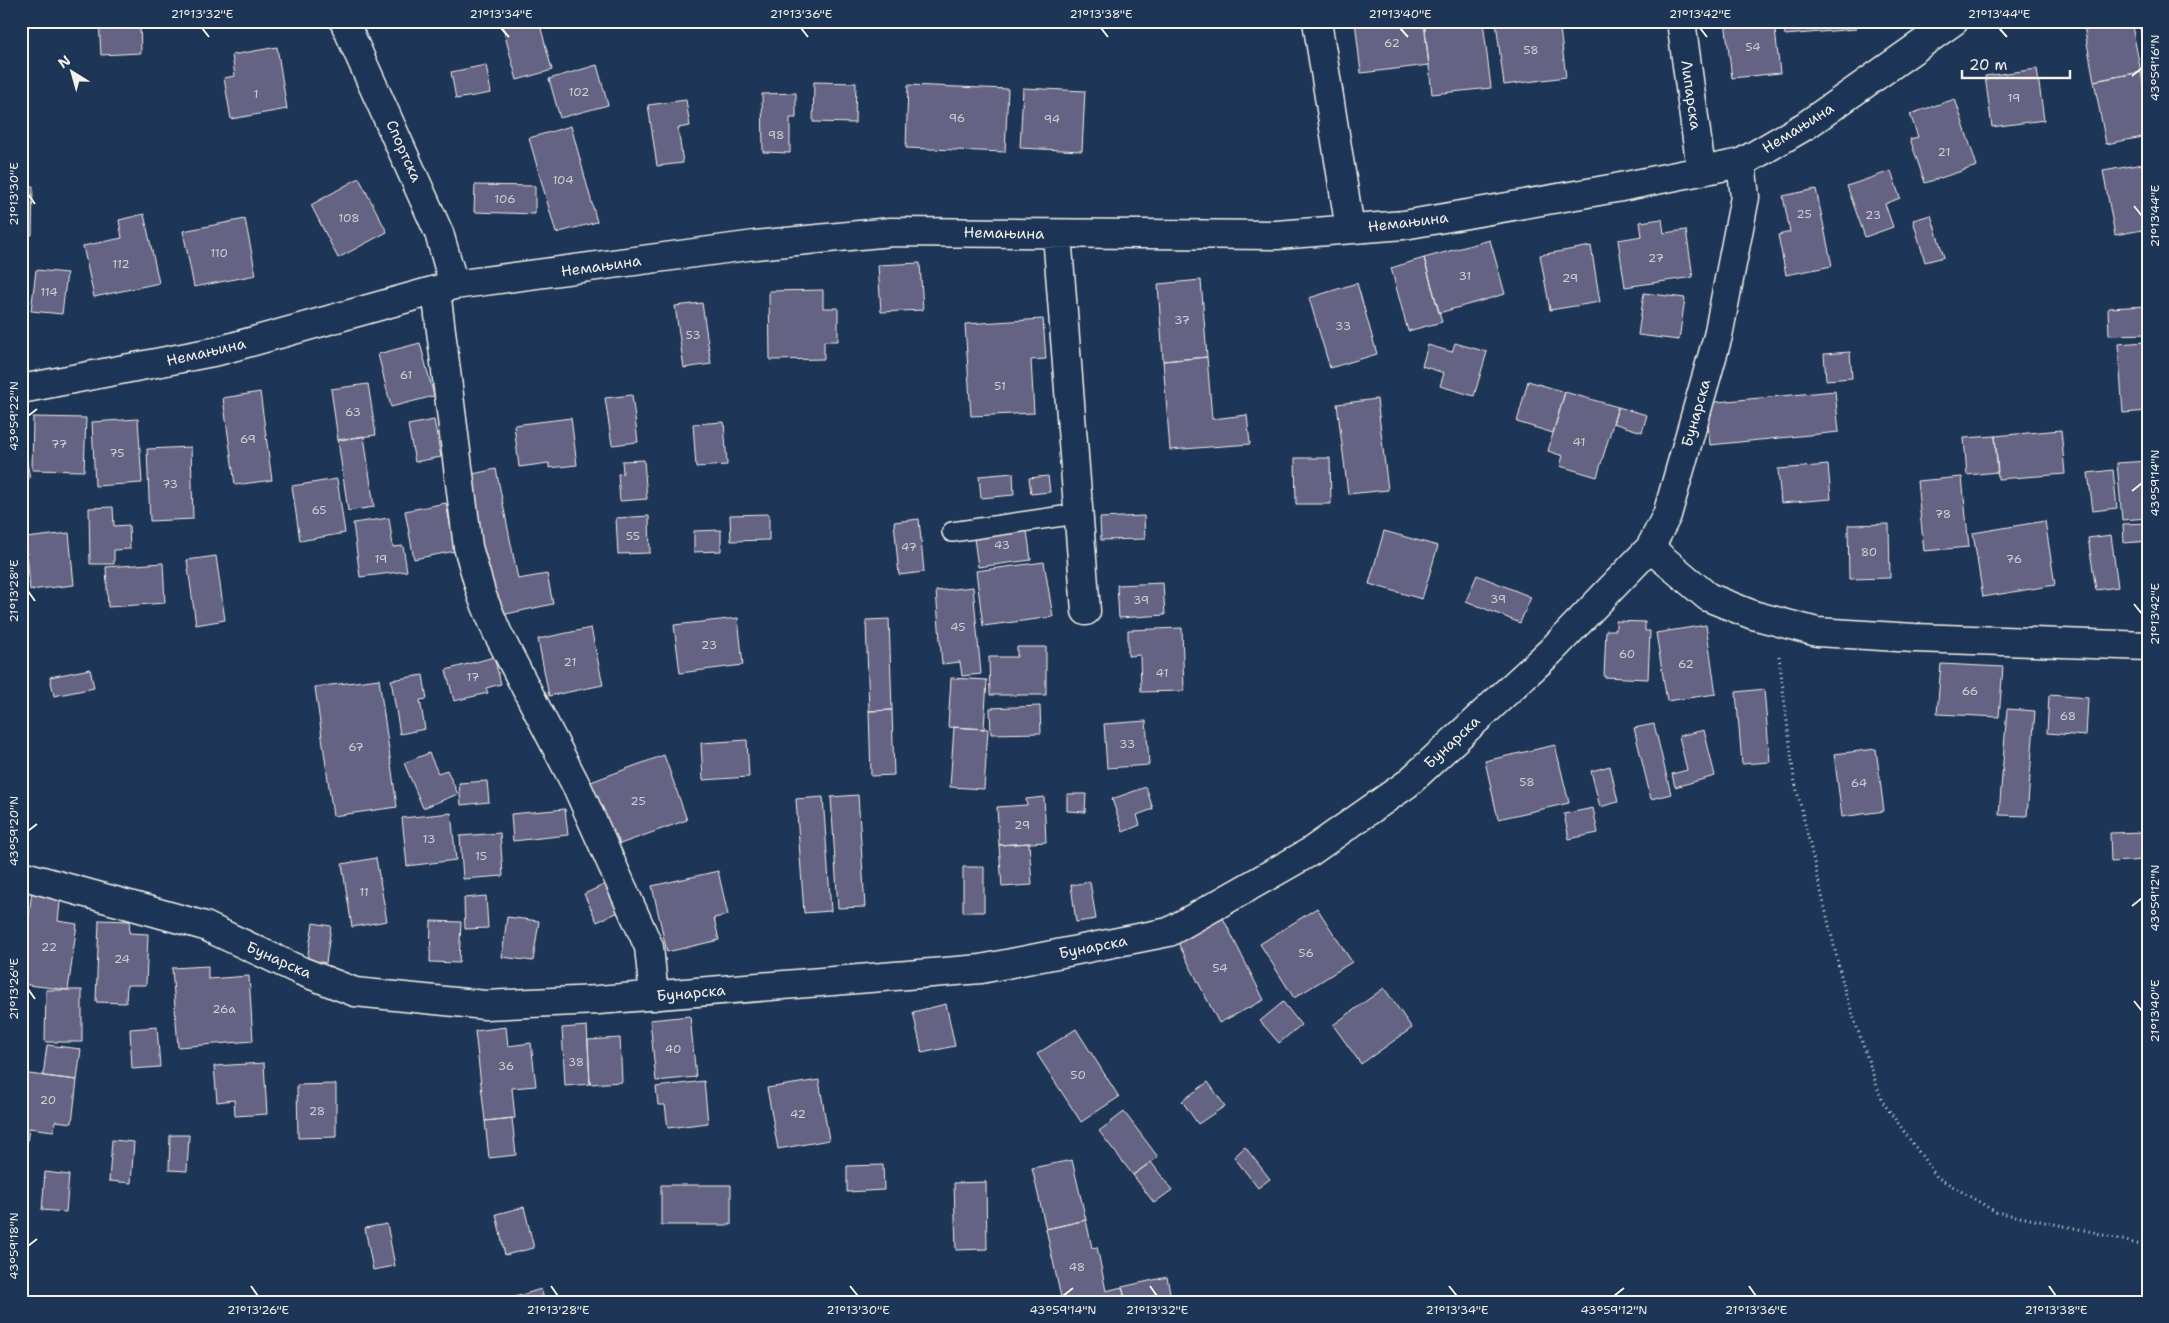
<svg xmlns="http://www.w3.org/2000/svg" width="2169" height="1323" font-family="'Shantell Sans',sans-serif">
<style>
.building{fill:#656383;stroke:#f4f1e8}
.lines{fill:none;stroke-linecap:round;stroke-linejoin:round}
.service-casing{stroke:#f4f1e8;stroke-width:22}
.minor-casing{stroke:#f4f1e8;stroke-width:31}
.path{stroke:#f4f1e8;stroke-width:3;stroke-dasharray:1 4;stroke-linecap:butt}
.service{stroke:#1d3557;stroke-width:19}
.minor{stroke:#1d3557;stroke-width:28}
.ticks{fill:none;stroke:#f4f1e8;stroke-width:2}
.labels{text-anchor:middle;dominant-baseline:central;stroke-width:5;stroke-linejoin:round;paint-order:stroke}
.number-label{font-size:12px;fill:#d0cecf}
.street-label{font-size:15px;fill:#f4f1e8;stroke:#1d3557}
.neatline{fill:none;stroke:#f4f1e8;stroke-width:2}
.ticks-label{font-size:12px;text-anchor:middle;fill:#f4f1e8}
</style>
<rect width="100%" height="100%" fill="#1d3557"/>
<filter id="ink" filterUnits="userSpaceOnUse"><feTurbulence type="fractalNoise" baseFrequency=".02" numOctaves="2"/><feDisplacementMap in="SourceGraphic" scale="10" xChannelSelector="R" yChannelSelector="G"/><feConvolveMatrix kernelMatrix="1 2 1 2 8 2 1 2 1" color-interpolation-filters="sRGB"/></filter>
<g filter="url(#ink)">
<path class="building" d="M99 21H140L141 53 101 55Z
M501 21H539L552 70 517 80Z
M748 21H772V26L748 28Z
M1023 21H1072V24L1023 23Z
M1355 21H1424L1429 65 1361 73Z
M1424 21H1483L1491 88 1432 94Z
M1559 21 1566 77 1504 85 1496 22Z
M1725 21H1774L1780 73 1732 78Z
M1783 21H1855L1856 29 1785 35Z
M2083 21H2131L2141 72 2094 81Z
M2148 21V75L2139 22Z
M277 47 287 109 231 119 224 78 235 76 232 55Z
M486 65 491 93 456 99 451 72Z
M597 65 608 105 560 118 549 79Z
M2037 69 2044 120 1992 127 1985 76Z
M2141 72 2148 109V136L2106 144 2094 81Z
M814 82 856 83 855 123 813 122Z
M908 85 1008 89 1005 152 906 148Z
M1023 88 1085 91 1082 151 1020 148Z
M796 93V118H790V153L763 152 762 94Z
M1955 99 1977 166 1925 183 1910 139 1918 137 1910 114Z
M686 100 690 126 678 128 683 163 657 166 648 105Z
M571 126 597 222 556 233 529 138Z
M2148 163V229L2115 235 2103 171Z
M1891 171 1900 198 1885 204 1893 227 1865 237 1847 186Z
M359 178 387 232 338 258 311 205Z
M475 185 535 186V214L474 212Z
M21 186H33L32 235 21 234Z
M1816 189 1832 266 1786 275 1778 235 1790 232 1783 196Z
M144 214 159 283 94 297 83 246 122 238 119 220Z
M1931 215 1944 257 1925 262 1913 220Z
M245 219 256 275 194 287 183 231Z
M1662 219 1664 233 1686 230 1693 277 1625 287 1618 240 1642 236 1640 222Z
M1490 240 1505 294 1439 313 1424 258Z
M1591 246 1600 302 1550 310 1540 255Z
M1424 258 1442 322 1408 331 1391 268Z
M920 263 923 310 881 312 878 265Z
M36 270 67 273 62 314 31 311Z
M1201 280 1207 357 1163 361 1158 284Z
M1357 283 1377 354 1330 368 1309 298Z
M823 290V308H838V341H824V359L770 360 769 291Z
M1644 293 1685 298 1679 340 1638 335Z
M702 303 711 364 684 368 675 306Z
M2148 306V334L2109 335 2108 308Z
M1043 319 1046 359 1031 360 1034 413 971 416 965 324Z
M2145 342 2148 411 2123 413 2118 344Z
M420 343 434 396 391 407 378 354Z
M1455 343 1487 352 1474 396 1440 386 1444 373 1422 366 1428 345 1452 352Z
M1850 352 1852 378 1826 380 1824 354Z
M1207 357 1212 419 1247 415 1250 444 1170 450 1163 361Z
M1528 381 1565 392 1553 433 1517 422Z
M368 384 376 435 338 440 331 389Z
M1835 391 1839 432 1710 445 1706 403Z
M260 392 272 480 235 485 223 398Z
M1565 392 1618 407 1597 477 1560 466 1563 456 1548 451Z
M632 395 638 442 612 445 605 398Z
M1377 399 1388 490 1348 494 1337 404Z
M1618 407 1647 415 1642 432 1613 423Z
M33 417 86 418 84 471 32 470Z
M571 418 577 465 549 468V463L519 467 514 425Z
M138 419 142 483 95 486 92 422Z
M434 420 441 457 415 462 408 425Z
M724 422 727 465 696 467 693 424Z
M2061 430 2065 474 1998 479 1995 436Z
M21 431 30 478 21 480Z
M364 436 374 507 348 511 338 440Z
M1995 436 1998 472 1967 475 1964 438Z
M191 447 193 519 150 521 147 449Z
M1295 458H1330L1331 504H1296Z
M644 460 647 499 620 501 618 474 623 473 622 461Z
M2148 461V518L2122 520 2117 463Z
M1828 465 1831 499 1781 503 1778 469Z
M496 469 518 579 547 574 553 604 497 616 468 475Z
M2113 470 2117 508 2093 511 2088 473Z
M1013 473 1014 495 981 498 979 476Z
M1048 476 1050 492 1031 494 1029 478Z
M1962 477 1969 547 1924 551 1917 481Z
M337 479 345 533 300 541 292 486Z
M446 503 455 551 414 559 405 511Z
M113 507 114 526 129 525 130 549 114 550V564H90L89 508Z
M769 514V540L731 541 730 515Z
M649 516 650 553 618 554 616 518Z
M1144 516 1145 539 1101 540 1100 518Z
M389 518 393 547 403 546 407 571 360 577 353 523Z
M919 519 924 572 899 575 894 522Z
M2045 521 2055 585 1983 597 1973 533Z
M1026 523 1031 560 978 567 973 531Z
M2148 523V541L2124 543 2123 524Z
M1889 524 1890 578 1849 579 1848 525Z
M721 530V551L694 552V531Z
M1384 531 1438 546 1422 599 1369 584Z
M69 533 74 585 30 590 26 538Z
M2111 535 2118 587 2096 590 2088 538Z
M216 556 225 620 196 625 187 560Z
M1044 562 1053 617 983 626 976 571Z
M163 563 165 603 108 607 106 567Z
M1477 575 1531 597 1520 623 1466 601Z
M1163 583 1165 615 1119 618 1117 585Z
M973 587 981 674 962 676 960 662 942 664 936 591Z
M738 618 743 665 680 673 674 625Z
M889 619 892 710 869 711 866 620Z
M1616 621 1645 622V631H1650L1648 679 1604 677 1606 630H1616Z
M1706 625 1716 694 1667 701 1656 633Z
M591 628 603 685 549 696 538 639Z
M1182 628 1184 691 1141 692 1140 655 1128 656V630Z
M1017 647H1046V695H990L989 657H1017Z
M494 657 501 684 486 688 488 693 454 701 446 670Z
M1941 664 2003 667 1999 717 1937 714Z
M90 669 94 688 54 696 50 677Z
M423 675 427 699 420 700 425 729 400 734 391 680Z
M951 678 987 680 984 729 948 727Z
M379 679 397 807 333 816 315 687Z
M1764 689 1770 762 1742 764 1736 692Z
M2049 695 2088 698 2086 736 2047 733Z
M1040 706 1041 733 991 734 990 708Z
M2007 709 2035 711 2027 816 1999 815Z
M892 710 894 775 871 776 869 711Z
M1146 721 1149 765 1107 768 1104 724Z
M1654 724 1671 794 1651 799 1634 728Z
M954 727 988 729 984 789 950 787Z
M1704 730 1715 776 1675 787 1672 774 1687 770 1679 736Z
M747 740 749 777 703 780 701 743Z
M1555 745 1569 803 1498 819 1485 761Z
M1876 749 1884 811 1842 817 1834 754Z
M429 753 438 773 447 770 458 794 423 808 404 763Z
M664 755 687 820 620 844 616 834 607 837 588 783Z
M1610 766 1618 802 1600 807 1591 771Z
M487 781 489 802 461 805 459 783Z
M1146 787 1153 809 1137 815 1140 825 1123 832 1112 799Z
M1067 794H1086L1085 812 1067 811Z
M858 795 865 907 838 908 831 797Z
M823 797 831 911 804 913 796 799Z
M1044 797 1046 842 999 845 997 807 1027 805 1026 799Z
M1593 808 1598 833 1569 839 1564 814Z
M565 809 568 835 513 841 511 814Z
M451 813 456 860 407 866 402 818Z
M2144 832 2145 860 2111 862 2110 833Z
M500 833 503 876 463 879 460 836Z
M1029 843 1032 885 1002 887 999 845Z
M376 858 387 921 352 927 342 864Z
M963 867H984V912H963Z
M718 871 728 915 714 918 719 940 667 952 652 886Z
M1090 882 1096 919 1076 922 1071 885Z
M608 883 621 911 597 922 584 894Z
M32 890 61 894 58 921 77 924 68 990 21 984Z
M486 896 488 928 465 929 464 898Z
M1317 908 1352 962 1294 998 1260 944Z
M1221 914 1264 1000 1219 1023 1175 937Z
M507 917 539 921 533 961 502 957Z
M99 920 130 921 129 933 148 934 146 985H127L126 1003 96 1002Z
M431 921 461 922 459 963 430 962Z
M313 923 331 926 326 963 307 960Z
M208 966V979L249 976 253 1041 178 1047 172 968Z
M1384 988 1412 1028 1361 1064 1333 1025Z
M46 990H82V1042H45Z
M1283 1002 1301 1025 1279 1043 1260 1021Z
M946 1004 955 1046 922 1053 913 1012Z
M690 1016 696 1077 656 1081 650 1020Z
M587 1026 590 1084 565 1086 562 1028Z
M157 1027 160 1067 132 1069 130 1029Z
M506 1027 508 1046 531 1043 536 1086 512 1088 515 1118 485 1121 475 1031Z
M1076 1029 1119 1097 1081 1122 1037 1054Z
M620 1038 622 1082 590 1084 588 1040Z
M47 1045 81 1049 77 1080 43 1076Z
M264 1063 267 1114 235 1116 234 1100 217 1102 214 1066Z
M21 1073 77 1080 72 1123 55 1121 54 1131 29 1128 27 1143 21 1142Z
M819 1080 829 1140 778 1149 767 1088Z
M704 1081 708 1123 668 1128 665 1105H658L656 1087Z
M1208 1082 1225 1106 1198 1124 1182 1101Z
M336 1084V1137L298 1138 297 1085Z
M1124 1112 1158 1157 1133 1175 1099 1131Z
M512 1118 516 1155 489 1158 485 1121Z
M170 1135H189L187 1171 169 1170Z
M112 1140 134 1142 131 1183 109 1181Z
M1245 1147 1270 1179 1258 1188 1234 1157Z
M1072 1160 1086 1220 1046 1229 1032 1168Z
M1151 1162 1172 1190 1154 1203 1133 1175Z
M883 1165 884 1190 847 1192V1166Z
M45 1172 69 1175 66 1212 42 1210Z
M986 1182 987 1249 956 1250 954 1183Z
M661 1185H731V1225H661Z
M524 1207 534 1248 505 1255 496 1214Z
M1086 1220 1092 1248 1097 1247 1106 1291 1122 1287 1126 1302H1062L1046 1229Z
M387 1224 395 1266 373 1270 365 1228Z
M1167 1277 1172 1302H1126L1122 1287Z
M541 1289 545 1302H517L515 1297Z"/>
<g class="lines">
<defs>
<path id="service" d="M952 532 1077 514"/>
<path id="minor" d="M344 21 439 233 454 285
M1317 21 1350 229
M1681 21 1701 169
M1057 234 1086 611
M436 291 468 547 482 596 497 632 578 789 649 947 654 996
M21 389 218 351 454 285 755 245 891 232 1277 235 1404 225 1616 188 1741 163 1805 126 1954 21
M1650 548 1708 597 1753 615 1817 632 1914 638 2148 646
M21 875 205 926 301 971 355 992 485 1005 598 1000 981 969 1169 932 1310 852 1407 784 1550 652 1650 548 1667 515 1718 336 1745 197 1741 163"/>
</defs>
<use href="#service" class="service-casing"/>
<use href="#minor" class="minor-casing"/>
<path class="path" d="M1779 656 1794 778 1845 992 1882 1101 1937 1177 1996 1212 2093 1232 2148 1247"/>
<use href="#service" class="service"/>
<use href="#minor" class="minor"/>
</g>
</g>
<path class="ticks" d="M202 28 209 37M501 28 509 37M801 28 808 37M1101 28 1108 37M1400 28 1408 37M1700 28 1707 37M1999 28 2007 37M2132 76 2142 68M28 194 35 204M2134 206 2142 216M28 416 37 409M2132 491 2142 483M28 591 35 601M2134 604 2142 614M28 831 37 824M2132 906 2142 898M28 989 35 999M2134 1001 2142 1011M28 1246 37 1239M251 1286 258 1296M551 1286 558 1296M850 1286 858 1296M1150 1286 1157 1296M1449 1286 1457 1296M1749 1286 1756 1296M2049 1286 2056 1296M1063 1296 1073 1288M1614 1296 1624 1288"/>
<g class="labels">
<g class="number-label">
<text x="1392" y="43">62</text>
<text x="1753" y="47">54</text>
<text x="1531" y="50">58</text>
<text x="579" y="92">102</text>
<text x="256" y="94">1</text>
<text x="2014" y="98">19</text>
<text x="957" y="118">96</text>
<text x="1052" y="119">94</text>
<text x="776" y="135">98</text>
<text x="1944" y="152">21</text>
<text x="563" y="180">104</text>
<text x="505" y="199">106</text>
<text x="1804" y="214">25</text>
<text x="1873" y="215">23</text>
<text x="349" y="218">108</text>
<text x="219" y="253">110</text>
<text x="1656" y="258">27</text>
<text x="121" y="264">112</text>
<text x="1465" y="276">31</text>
<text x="1570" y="278">29</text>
<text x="49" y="292">114</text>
<text x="1182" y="320">37</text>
<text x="1343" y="326">33</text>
<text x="693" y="335">53</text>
<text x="406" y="375">61</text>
<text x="1000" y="386">51</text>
<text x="353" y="412">63</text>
<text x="248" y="439">69</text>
<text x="1579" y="442">41</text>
<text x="59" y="444">77</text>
<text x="117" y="453">75</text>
<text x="170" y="484">73</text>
<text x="319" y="510">65</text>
<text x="1943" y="514">78</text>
<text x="633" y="536">55</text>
<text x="1002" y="545">43</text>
<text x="909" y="547">47</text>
<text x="1869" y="552">80</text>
<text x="381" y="559">19</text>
<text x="2014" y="559">76</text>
<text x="1498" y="599">39</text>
<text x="1141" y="600">39</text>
<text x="958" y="627">45</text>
<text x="709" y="645">23</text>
<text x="1627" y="654">60</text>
<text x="570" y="662">21</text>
<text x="1686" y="664">62</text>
<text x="1162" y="673">41</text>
<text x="473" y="677">17</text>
<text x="1970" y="691">66</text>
<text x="2068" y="716">68</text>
<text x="1127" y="744">33</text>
<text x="356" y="747">67</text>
<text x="1527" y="782">58</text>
<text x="1859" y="783">64</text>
<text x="638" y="801">25</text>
<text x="1022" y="825">29</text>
<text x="429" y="839">13</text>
<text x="481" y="856">15</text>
<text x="364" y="892">11</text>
<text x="49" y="947">22</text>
<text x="1306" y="953">56</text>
<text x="122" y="959">24</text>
<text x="1220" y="968">54</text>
<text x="224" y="1009">26a</text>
<text x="673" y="1049">40</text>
<text x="576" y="1062">38</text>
<text x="506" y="1066">36</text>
<text x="1078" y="1075">50</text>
<text x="48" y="1100">20</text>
<text x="317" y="1111">28</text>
<text x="798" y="1114">42</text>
<text x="1077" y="1267">48</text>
</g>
<g class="street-label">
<text transform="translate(1691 95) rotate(82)">Липарска</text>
<text transform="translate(1798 128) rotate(-32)">Немањина</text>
<text transform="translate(404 151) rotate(66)">Спортска</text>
<text transform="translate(1408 222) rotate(-7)">Немањина</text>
<text transform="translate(1004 233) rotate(1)">Немањина</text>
<text transform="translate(601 266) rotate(-8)">Немањина</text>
<text transform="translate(206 352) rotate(-13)">Немањина</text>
<text transform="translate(1696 413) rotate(-74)">Бунарска</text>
<text transform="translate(1452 742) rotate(-43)">Бунарска</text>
<text transform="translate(1093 947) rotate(-11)">Бунарска</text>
<text transform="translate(279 960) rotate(24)">Бунарска</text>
<text transform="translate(691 993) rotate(-5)">Бунарска</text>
</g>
</g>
<rect width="2169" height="1323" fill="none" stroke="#1d3557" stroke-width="55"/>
<g transform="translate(72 72) rotate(323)" stroke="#1d3557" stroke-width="4" paint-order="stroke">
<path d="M0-4L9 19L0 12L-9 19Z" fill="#f4f1e8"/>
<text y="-8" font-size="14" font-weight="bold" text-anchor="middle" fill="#f4f1e8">N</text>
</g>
<path d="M1962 70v8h108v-8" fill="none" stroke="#f4f1e8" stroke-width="2.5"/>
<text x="1969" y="70" font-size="15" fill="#f4f1e8" stroke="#1d3557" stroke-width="4" paint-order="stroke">20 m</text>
<rect x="28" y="28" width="2114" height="1268" class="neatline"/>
<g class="ticks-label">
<text x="202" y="18">21°13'32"E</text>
<text x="501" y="18">21°13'34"E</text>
<text x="801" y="18">21°13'36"E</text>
<text x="1101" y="18">21°13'38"E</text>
<text x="1400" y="18">21°13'40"E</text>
<text x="1700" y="18">21°13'42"E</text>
<text x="1999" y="18">21°13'44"E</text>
<text transform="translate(2155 68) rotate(-90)" y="4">43°59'16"N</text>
<text transform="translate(14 194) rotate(-90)" y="4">21°13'30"E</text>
<text transform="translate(2155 216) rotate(-90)" y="4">21°13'44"E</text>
<text transform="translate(14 416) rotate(-90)" y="4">43°59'22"N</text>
<text transform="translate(2155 483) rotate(-90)" y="4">43°59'14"N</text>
<text transform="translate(14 591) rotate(-90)" y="4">21°13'28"E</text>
<text transform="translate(2155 614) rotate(-90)" y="4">21°13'42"E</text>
<text transform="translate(14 831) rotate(-90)" y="4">43°59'20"N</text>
<text transform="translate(2155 898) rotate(-90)" y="4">43°59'12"N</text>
<text transform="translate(14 989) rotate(-90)" y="4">21°13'26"E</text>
<text transform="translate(2155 1011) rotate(-90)" y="4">21°13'40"E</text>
<text transform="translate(14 1246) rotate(-90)" y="4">43°59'18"N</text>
<text x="258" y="1314">21°13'26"E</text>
<text x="558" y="1314">21°13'28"E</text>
<text x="858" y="1314">21°13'30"E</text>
<text x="1063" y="1314">43°59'14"N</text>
<text x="1157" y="1314">21°13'32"E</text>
<text x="1457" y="1314">21°13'34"E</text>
<text x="1614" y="1314">43°59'12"N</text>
<text x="1756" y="1314">21°13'36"E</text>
<text x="2056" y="1314">21°13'38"E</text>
</g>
</svg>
